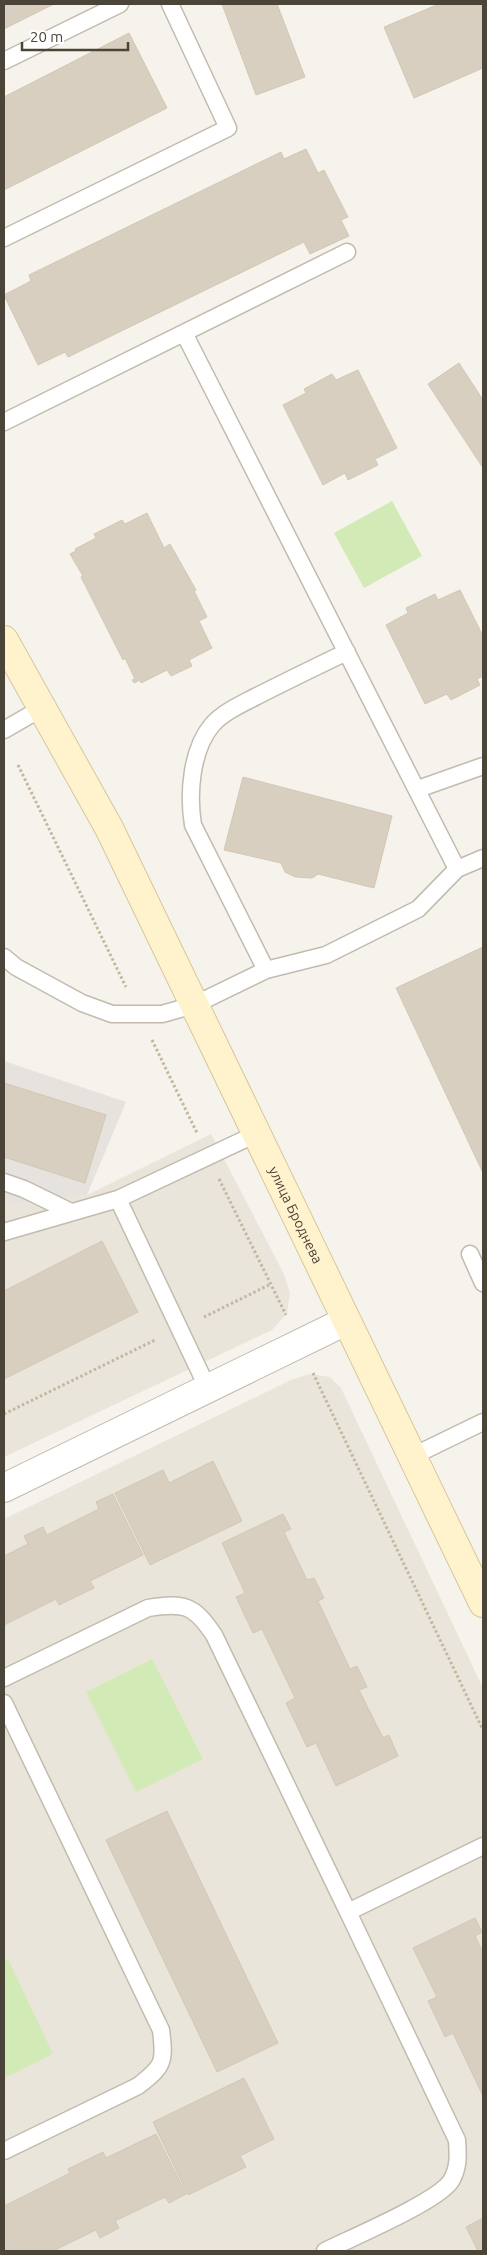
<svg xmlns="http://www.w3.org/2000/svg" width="487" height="2255" font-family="Ubuntu,sans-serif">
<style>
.residential{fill:#eae5da}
.industrial{fill:#e6e2dd}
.green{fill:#d2eab5}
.building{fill:#d8cfc1;stroke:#d3c7b4}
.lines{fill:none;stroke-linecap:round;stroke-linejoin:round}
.lane-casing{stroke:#c2bbae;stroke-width:19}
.street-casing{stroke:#c2bbae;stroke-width:30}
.secondary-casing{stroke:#d6c79b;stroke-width:30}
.path{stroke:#c4b79f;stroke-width:3;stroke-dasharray:2.5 2.5;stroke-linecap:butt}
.lane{stroke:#fff;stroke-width:16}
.street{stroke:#fff;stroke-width:28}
.secondary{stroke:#fff3cd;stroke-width:28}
.labels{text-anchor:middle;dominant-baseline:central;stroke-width:4;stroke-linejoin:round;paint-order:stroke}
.street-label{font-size:14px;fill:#4b4439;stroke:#fff}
</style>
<rect width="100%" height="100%" fill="#f6f3ec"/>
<path class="residential" d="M211 1134 284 1274 290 1293 287 1313 272 1330 4 1457V1205L87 1195Z
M310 1374 330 1377 341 1388 483 1688V2251H4V1519L293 1379Z"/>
<path class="industrial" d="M4 1061 126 1102 87 1195 4 1205Z"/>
<path class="green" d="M392 501 422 556 364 588 334 533Z
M152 1659 203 1759 136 1792 86 1692Z
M8 1959 53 2054 4 2078V1961Z"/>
<path class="building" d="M4 4H54L4 29Z
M222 4H277L305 77 256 95Z
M439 4H483V68L414 98 384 27Z
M129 33 167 108 4 190V97Z
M306 149 318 173 324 170 348 217 341 220 349 236 310 254 304 242 68 357 65 352 38 365 4 295 31 281 29 275 281 152 284 159Z
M459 363 483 400V468L428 384Z
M358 370 397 448 375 459 378 465 348 480 345 473 323 485 283 405 306 393 304 389 332 374 336 380Z
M147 513 164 548 170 544 196 590 194 591 207 617 199 621 212 648 189 660 192 666 171 676 167 670 141 683 140 680 134 683 132 680 135 679 125 658 123 660 81 577 83 576 70 554 76 551 75 549 96 538 94 534 122 520 125 524Z
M460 590 483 636V676L477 679 480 685 451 700 447 694 425 704 386 625 408 613 406 608 435 594 438 600Z
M243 777 392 816 374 888 318 874 312 878 295 877 285 872 281 863 224 850Z
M483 947V1173L396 988Z
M4 1083 106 1115 85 1183 4 1157Z
M102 1241 138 1312 4 1379V1291Z
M213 1461 242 1521 150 1565 115 1493 163 1470 169 1483Z
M113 1494 143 1555 90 1581 94 1588 59 1605 56 1599 4 1625V1556L28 1544 24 1536 43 1527 47 1535 99 1509 96 1502Z
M283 1514 291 1529 284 1532 307 1580 314 1578 324 1598 318 1601 350 1669 357 1666 367 1687 359 1690 383 1738 389 1735 398 1756 336 1786 316 1743 307 1747 286 1703 295 1698 262 1629 253 1633 236 1597 245 1593 222 1543Z
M167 1811 278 2043 217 2072 106 1840Z
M475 1918 482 1932 475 1936 483 1952V2096L453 2033 445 2037 428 2001 437 1997 413 1948Z
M244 2078 274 2139 240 2156 246 2167 188 2195 153 2122Z
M156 2134 186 2194 169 2203 165 2197 115 2221 119 2228 100 2238 96 2230 53 2251H4V2206L70 2173 68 2169 103 2152 106 2158Z
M483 2218V2251H478L466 2227Z"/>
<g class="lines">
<defs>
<path id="lane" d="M4 61 120 4
M4 238 228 128 170 4
M4 422 347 252
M4 730 42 708
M418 789 483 766
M457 869 483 858
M4 957 16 967 82 1003 112 1014H162L194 1005 266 970 326 955 418 909 457 869 184 333
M266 970 193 825C188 794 191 750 212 725 223 712 242 704 257 696 287 681 317 666 347 652
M4 1182 24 1189 71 1212
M118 1199 208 1389
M4 1232 118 1199 256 1134
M470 1254 483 1283
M413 1456 483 1422
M4 1678 148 1608C184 1602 194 1605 214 1635L348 1912 483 1846
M4 1703 161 2030C165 2062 164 2066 138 2086L4 2151
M325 2251C351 2238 437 2202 451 2181 459 2168 458 2155 457 2140L348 1912"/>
<path id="street" d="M4 1488 346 1321"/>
<g id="secondary">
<path id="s1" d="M4 640 109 828 483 1603"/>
</g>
</defs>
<use href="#lane" class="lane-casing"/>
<use href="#street" class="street-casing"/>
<use href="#secondary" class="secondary-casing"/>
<path class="path" d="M18 765 126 987
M152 1040 197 1133
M219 1179 286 1315
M204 1317 271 1284
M313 1373 483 1730
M4 1414 155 1340"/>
<use href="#lane" class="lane"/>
<use href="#street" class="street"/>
<use href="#secondary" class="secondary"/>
</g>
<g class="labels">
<g class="street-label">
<text stroke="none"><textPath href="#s1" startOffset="645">улица Броднева</textPath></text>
</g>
</g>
<rect width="487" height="2255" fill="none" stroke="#4b4439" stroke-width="10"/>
<path d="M22 42v8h106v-8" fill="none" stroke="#4b4439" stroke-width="2.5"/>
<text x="30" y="42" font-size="15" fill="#4b4439" stroke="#ffffff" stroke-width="4" paint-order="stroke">20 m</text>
</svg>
